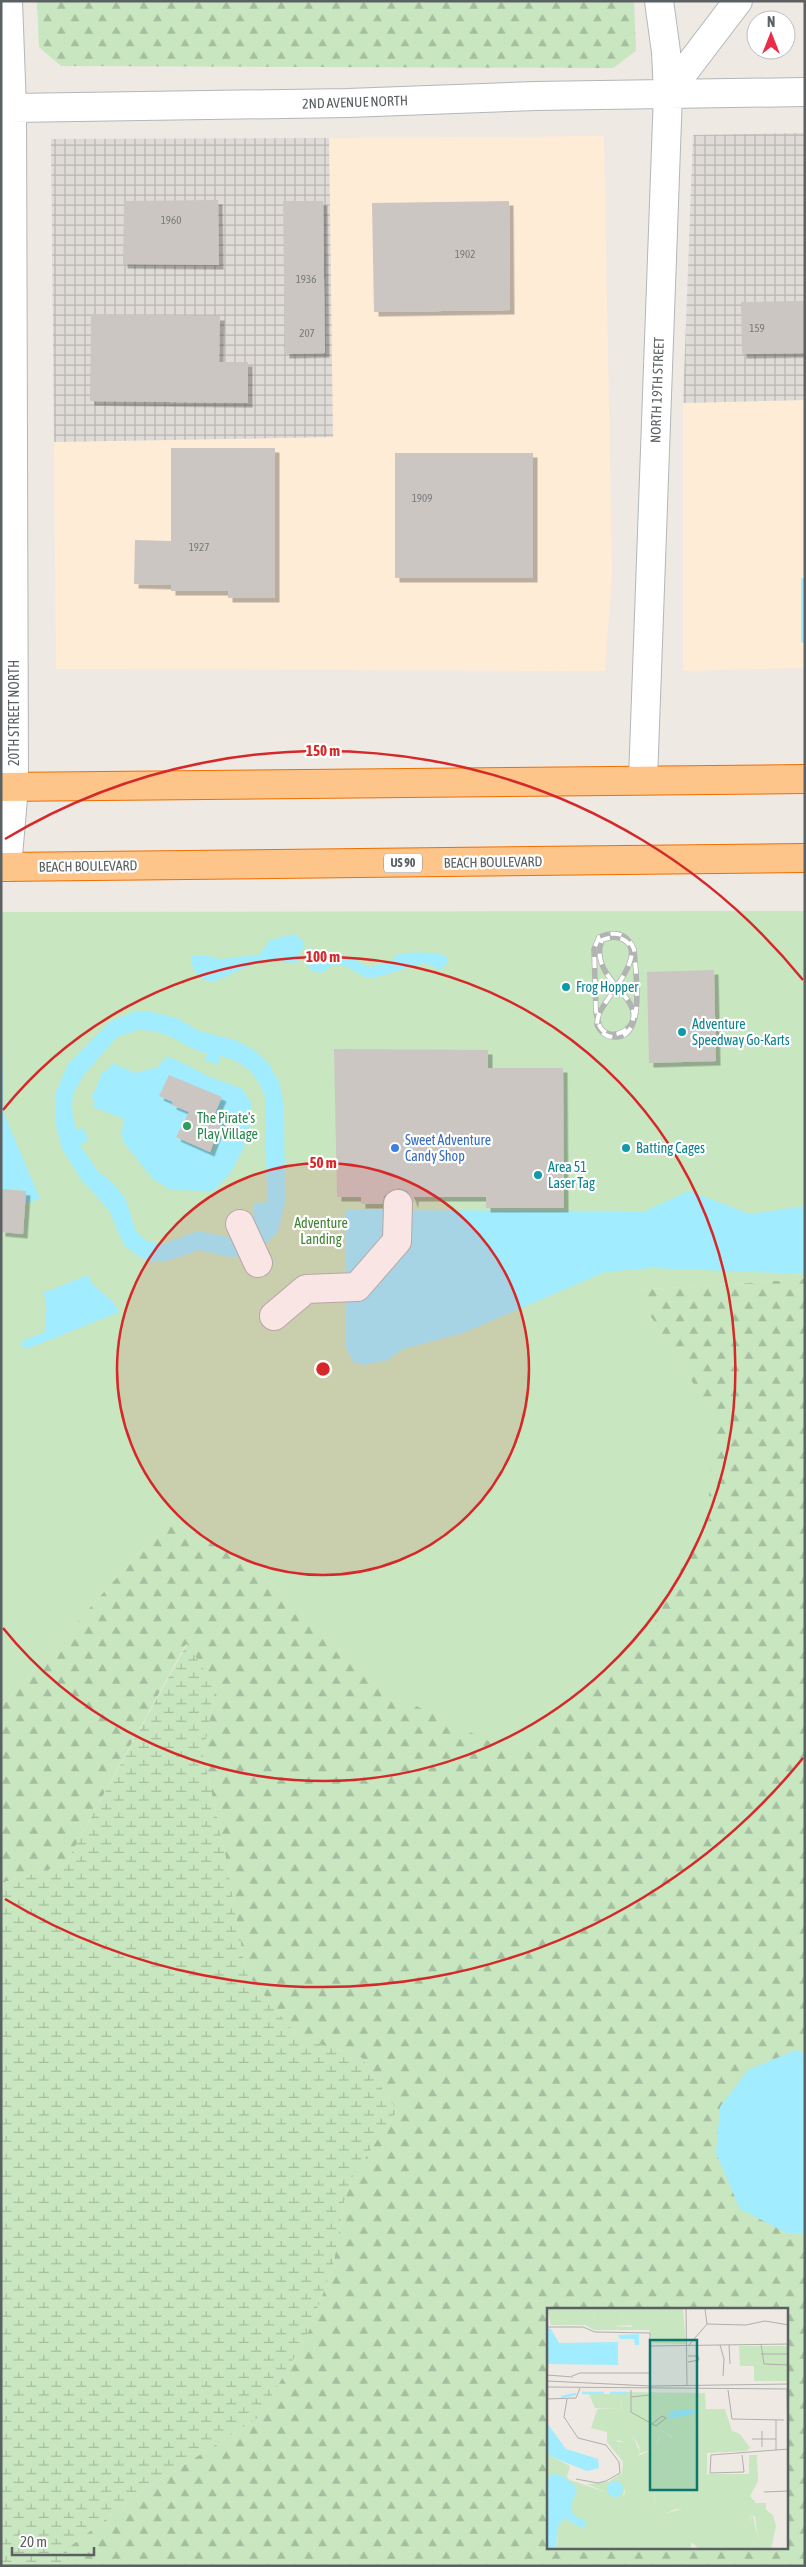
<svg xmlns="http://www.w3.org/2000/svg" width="806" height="2567" font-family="'Asap Condensed',sans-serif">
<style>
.commercial{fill:#feecd7}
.industrial{fill:url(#industrial-grid)}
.forest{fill:url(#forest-firs);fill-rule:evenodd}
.wetland{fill:url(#wetland-marsh)}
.park{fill:#c8e6bf}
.water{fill:#a1ecff;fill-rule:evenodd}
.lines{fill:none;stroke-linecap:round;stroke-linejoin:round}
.stream{stroke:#a1ecff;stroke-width:9}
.building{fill:#cbc6c2;filter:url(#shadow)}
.street-casing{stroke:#b3b7ba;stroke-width:30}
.highway-casing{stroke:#f06e00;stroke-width:30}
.street{stroke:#fff;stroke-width:28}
.highway{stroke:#fdc58a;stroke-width:28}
.rail-casing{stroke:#b2b3b3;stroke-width:5.5}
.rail{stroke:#fff;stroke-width:4;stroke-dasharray:11;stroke-linecap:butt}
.ring{fill:none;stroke:#d62828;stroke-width:2.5}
.culture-dot{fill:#0f9aa8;stroke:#fff;stroke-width:2}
.leisure-dot{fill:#2e9e5b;stroke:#fff;stroke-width:2}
.shop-dot{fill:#3f7fe0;stroke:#fff;stroke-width:2}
.labels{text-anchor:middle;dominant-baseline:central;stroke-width:4.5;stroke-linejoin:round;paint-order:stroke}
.number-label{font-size:11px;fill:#777a7b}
.shield{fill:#fff;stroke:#8c9092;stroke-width:1}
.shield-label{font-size:12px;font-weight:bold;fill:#5b6163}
.street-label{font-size:14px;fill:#5b6163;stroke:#fff}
.culture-label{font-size:14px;fill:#0d838f;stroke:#fff;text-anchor:start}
.leisure-label{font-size:14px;fill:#27864d;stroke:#fff;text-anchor:start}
.shop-label{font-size:14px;fill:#366cbe;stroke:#fff;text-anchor:start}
.park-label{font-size:14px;fill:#418233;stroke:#fff}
.inset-river{fill:none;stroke:#a1ecff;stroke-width:2.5}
.inset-road{fill:none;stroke:#afafac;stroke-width:1}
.view{fill:#0f766e;fill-opacity:0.15;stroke:#0f766e;stroke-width:2.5}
.inset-edge{fill:none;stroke:#5b6163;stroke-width:2.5}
.centre{fill:#d62828;stroke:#fff;stroke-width:2.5}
.ring-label{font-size:15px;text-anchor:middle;font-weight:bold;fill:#d62828;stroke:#fff;stroke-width:4.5;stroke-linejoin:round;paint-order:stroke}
</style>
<defs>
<pattern id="industrial-grid" width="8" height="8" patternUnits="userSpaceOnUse" patternTransform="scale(1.25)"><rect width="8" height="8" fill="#dfdbd7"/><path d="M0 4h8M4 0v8" fill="none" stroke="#b8b5b2"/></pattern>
<pattern id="forest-firs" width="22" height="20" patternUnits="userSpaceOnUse" patternTransform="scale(1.25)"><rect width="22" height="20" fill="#c8e6bf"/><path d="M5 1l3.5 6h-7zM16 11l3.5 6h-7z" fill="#a5be9f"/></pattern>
<pattern id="wetland-marsh" width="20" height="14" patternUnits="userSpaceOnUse" patternTransform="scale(1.25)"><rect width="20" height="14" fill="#c8e6bf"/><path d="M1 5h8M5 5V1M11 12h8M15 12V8" fill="none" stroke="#a5be9f"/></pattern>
<filter id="shadow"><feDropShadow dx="4.5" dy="4.5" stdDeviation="0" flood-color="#0004"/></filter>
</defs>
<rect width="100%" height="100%" fill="#eee9e3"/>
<path class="commercial" d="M604 136 612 574 605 671 56 669 54 442 332 437 329 138Z
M805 400V668L683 671V403Z"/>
<path class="industrial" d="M805 133V400L683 403 693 135Z
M329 138 333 437 54 442 51 139Z"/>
<path class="forest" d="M37 1H634L636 51 613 68 61 66 39 47Z
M805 1279V2053L796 2050 787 2233 805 2234V2566H64L68 2548 141 2492 259 2417 306 2338 333 2267 344 2202 353 2176 397 2111 362 2058 298 2037 246 1973 225 1853 203 1755 216 1688 186 1644 65 1865 1 1883V1707L169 1519 251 1563 377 1687 716 1420 634 1290ZM548 2310H787V2548H548Z"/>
<path class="wetland" d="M187 1644 216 1688 203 1755 225 1853 246 1973 298 2037 362 2058 397 2111 353 2176 344 2202 333 2267 306 2338 259 2417 141 2492 68 2548 64 2566H1V1883L65 1865Z"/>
<path class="park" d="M805 911V1279L634 1290 716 1420 707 1517 643 1645 517 1755 377 1687 251 1563 169 1519 1 1707V912Z"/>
<path class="water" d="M801 578H805V644L801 642Z
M295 934 305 943 296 963 262 960 213 982C199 980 191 971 191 956 202 952 212 959 223 959 235 958 247 955 259 955L270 940Z
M310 947 321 956 327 958 344 955 369 967 390 962C392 960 393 958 395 956 401 951 440 952 446 956L448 963 440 970 425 963 377 977H364L344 965 331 966 321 973 310 970 306 962Z
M136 1011 152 1012 177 1018 199 1031 238 1041 254 1050 269 1064 279 1082 284 1106 285 1202 278 1231 265 1246 244 1256 230 1257 199 1250 167 1261H151L138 1256 124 1245 109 1210 81 1179 62 1149 55 1122 56 1092 68 1064 111 1021ZM137 1030C171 1030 177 1044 207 1054L205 1061 219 1064 220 1056C243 1061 257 1074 265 1096L267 1202 254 1203V1227L233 1238 197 1231 166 1243H155L145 1240 136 1231 125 1198 114 1184 97 1170 80 1145 88 1140 84 1128 76 1130 72 1109 73 1094 83 1076 117 1037Z
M1 1014 4 1114 40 1199 26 1203V1191L1 1189Z
M170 1057 210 1077 241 1088 251 1102 252 1121 243 1149 231 1172 213 1191 171 1190 153 1179 125 1144 121 1135 124 1119 93 1107 95 1102 91 1099 103 1071 108 1070 112 1063 135 1073 158 1067 165 1058ZM179 1131 210 1142 216 1149 207 1150 177 1138Z
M689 1191 750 1214 805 1206V1274L651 1268 605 1272 463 1333 403 1349 388 1360 364 1365 353 1362 346 1348V1210L645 1211Z
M88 1275C94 1293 111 1293 119 1312L49 1340C41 1325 51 1309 43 1293Z
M796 2050 805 2053V2234L787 2233 740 2209 716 2153 720 2107 748 2070Z"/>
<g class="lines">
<path class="stream" d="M26 1344 58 1332"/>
</g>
<path class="building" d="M218 200 219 265 123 264 124 201Z
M283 201H323L325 353 285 354Z
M509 201 510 310 374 312 372 203Z
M805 301V353L742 354 741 302Z
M91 314 220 316 219 362H248V403L90 401Z
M171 448H275V598H228V591H171V585L134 584 135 540 171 541Z
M395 453H533V578H395Z
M714 970 716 1061 649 1063 647 972Z
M334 1049 488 1050V1068H563L564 1208H486V1197H414V1204L411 1196 407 1191 399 1188 390 1191 384 1196 382 1204H361V1197H337Z
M169 1075 222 1097 214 1115 222 1119 210 1152 176 1137 189 1112 172 1105 173 1102 159 1096Z
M1 1189 26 1191 23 1234 1 1232Z"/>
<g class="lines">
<defs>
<path id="street" d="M668 93 738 1
M12 108 348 103 535 96 805 92
M643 780 668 93 666 52 659 1
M7 867 14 787 12 108 8 1
M240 1224 258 1263
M274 1316 306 1289 357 1287 397 1241 398 1204"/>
<path id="highway" d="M1 787 805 779
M1 867 805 858"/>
</defs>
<use href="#street" class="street-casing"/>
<use href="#highway" class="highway-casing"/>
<use href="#street" class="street"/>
<use href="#highway" class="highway"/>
<defs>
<path id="rail" d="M596 1012 594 949 599 937C615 931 626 932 634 949 635 970 647 1038 615 1037 606 1037 601 1033 597 1025 597 1022 598 1017 599 1014 605 998 649 954 624 940 616 936 610 937 602 940 588 976 639 995 633 1019 630 1033 609 1041 600 1027 598 1022 597 1016 596 1012"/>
</defs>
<use href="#rail" class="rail-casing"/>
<use href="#rail" class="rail"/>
</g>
<circle cx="323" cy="1369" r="206" fill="#d62828" fill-opacity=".12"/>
<g class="ring">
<circle cx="323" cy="1369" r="206"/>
<path d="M3 1110A412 412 0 1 1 3 1628"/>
<path d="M803 1758A618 618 0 0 1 5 1899M5 839A618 618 0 0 1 803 980"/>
</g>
<g class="culture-dot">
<circle cx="566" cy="987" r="5"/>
<circle cx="682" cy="1032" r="5"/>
<circle cx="626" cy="1148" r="5"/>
<circle cx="538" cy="1175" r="5"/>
</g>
<circle class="leisure-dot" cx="187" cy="1126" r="5"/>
<circle class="shop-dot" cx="395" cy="1148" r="5"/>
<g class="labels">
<g class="number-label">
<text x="171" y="220">1960</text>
<text x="465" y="254">1902</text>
<text x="306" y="279">1936</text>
<text x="757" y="328">159</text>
<text x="307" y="333">207</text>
<text x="422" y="498">1909</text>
<text x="199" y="547">1927</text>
</g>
<rect class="shield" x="384" y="853.5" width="38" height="19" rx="4"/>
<g class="shield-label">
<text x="403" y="863">US 90</text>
</g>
<g class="street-label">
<text transform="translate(355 102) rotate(-2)">2ND AVENUE NORTH</text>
<text transform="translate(657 390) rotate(-88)">NORTH 19TH STREET</text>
<text transform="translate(14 713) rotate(-90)">20TH STREET NORTH</text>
<text transform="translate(493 862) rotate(-1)">BEACH BOULEVARD</text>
<text transform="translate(88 866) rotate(-1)">BEACH BOULEVARD</text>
</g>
<g class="culture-label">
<text x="576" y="987">Frog Hopper</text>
<text x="692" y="1024">Adventure<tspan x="692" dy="16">Speedway Go-Karts</tspan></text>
<text x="636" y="1148">Batting Cages</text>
<text x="548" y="1167">Area 51<tspan x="548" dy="16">Laser Tag</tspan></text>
</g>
<g class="leisure-label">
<text x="197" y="1118">The Pirate's<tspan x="197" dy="16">Play Village</tspan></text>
</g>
<g class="shop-label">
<text x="405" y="1140">Sweet Adventure<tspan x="405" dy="16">Candy Shop</tspan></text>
</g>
<g class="park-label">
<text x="321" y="1223">Adventure<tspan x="321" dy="16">Landing</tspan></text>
</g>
</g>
<g transform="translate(547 2308)">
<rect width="241" height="241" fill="#eee9e3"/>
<path d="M1 1H24V14L3 12ZM48 1H74L77 2 74 10 87 17 64 18 61 14 47 17ZM42 86H75L74 101 48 100ZM86 128 93 145 80 160 72 145 71 134H77Z" fill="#c8e6bf"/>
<path d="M24 1H48L47 17 61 14 64 18 85 19 84 15 74 10 77 2 74 1H98L115 16 108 1H136L139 36 106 35 102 22H47L38 17H4L3 12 24 14ZM159 101H178L185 123 193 126 203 140 199 143 160 145V166H202V147H210L211 173 203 188 209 195H219V202L226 207 229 218 224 241H202L211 230 208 209 204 206 202 217 179 224 176 233 165 241H152L145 234 143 241H129L126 231 141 202 129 201 117 206 108 202 107 181 118 173 126 155 117 147 113 128 107 141 93 145 92 138 113 121 125 130 140 107 158 106ZM49 105 54 116 64 122 71 134 72 145 80 160 76 189 66 192 58 184 40 176 61 174 75 165 76 154 60 134V124L44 120Z" fill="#c8e6bf"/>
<path d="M98 1H108L120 15 115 16ZM51 101H74V108L86 128 77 134 67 131 64 122 54 116 49 105ZM114 128 117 147 126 155 118 173 107 181 108 202 117 206 138 200 142 205 126 231 129 241H9L10 219 16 209 27 216 24 199 30 179 0 170V138L5 149 23 158 20 169 23 172 58 184 66 191 76 189 78 185 76 176 80 160 86 150 107 141ZM205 205 211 230 202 241H165L175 233 179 224 202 217Z" fill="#c8e6bf"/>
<path d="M192 38H241V73H207V58H193Z" fill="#c8e6bf"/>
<path d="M75 84 158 85 159 106 140 107 144 120 133 134 113 121 92 138 74 108Z" fill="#c8e6bf"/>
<path d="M0 20 4 21 12 35 71 34V57L0 56ZM92 26V37H88L87 31H73L71 27ZM143 101 154 104 123 111V103ZM0 115 19 141 51 151 52 160 40 163 5 149 1 145ZM6 165 16 168 30 180 24 199 27 208 40 213 36 221 17 210 10 220 9 241H0V170ZM60 181a8 8 0 1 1 16 0a8 8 0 1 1-16 0Z" fill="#a1ecff"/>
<path class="inset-river" d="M35 85H57M63 85H81M14 89 29 86"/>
<path class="inset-road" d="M139 1 140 77M160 16 199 17 218 13 242 17M0 19H36L48 24 103 25V87L84 89M214 36 217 56 242 57M142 37 160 16 158 1M173 37 177 51 176 68M182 37 183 56M103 38 242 36M214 46H242M141 54 152 52 151 48H141M0 67 26 69M25 68 33 65H104M0 73 104 78 242 76M0 79 242 81M84 82V104L105 116 109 118 119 110 115 108 105 116M181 82 185 111 237 112M240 82 242 189M0 91 29 90 33 80M20 91 17 109 31 130 59 137 72 154 73 165 59 173 51 175 29 171M229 112V142M215 123V139M205 131H229M195 147 197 164 163 165 164 147 242 141M217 184 241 183"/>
<path class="view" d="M103 32H150V182H103Z"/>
<rect width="241" height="241" class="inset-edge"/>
</g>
<circle cx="323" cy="1369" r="8" class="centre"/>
<g class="ring-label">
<text x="323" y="756">150 m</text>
<text x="323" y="962">100 m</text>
<text x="323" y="1168">50 m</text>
</g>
<rect width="806" height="2567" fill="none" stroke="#5b6163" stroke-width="5"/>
<g transform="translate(771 35)"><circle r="24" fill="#ffffff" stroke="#bdc0c1"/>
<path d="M0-4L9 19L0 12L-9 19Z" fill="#ea2c49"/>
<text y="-8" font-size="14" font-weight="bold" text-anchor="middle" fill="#5b6163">N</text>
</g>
<path d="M12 2547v8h82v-8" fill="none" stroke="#5b6163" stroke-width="2.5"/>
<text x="20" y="2547" font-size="15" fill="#5b6163" stroke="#ffffff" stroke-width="4" paint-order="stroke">20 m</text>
</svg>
